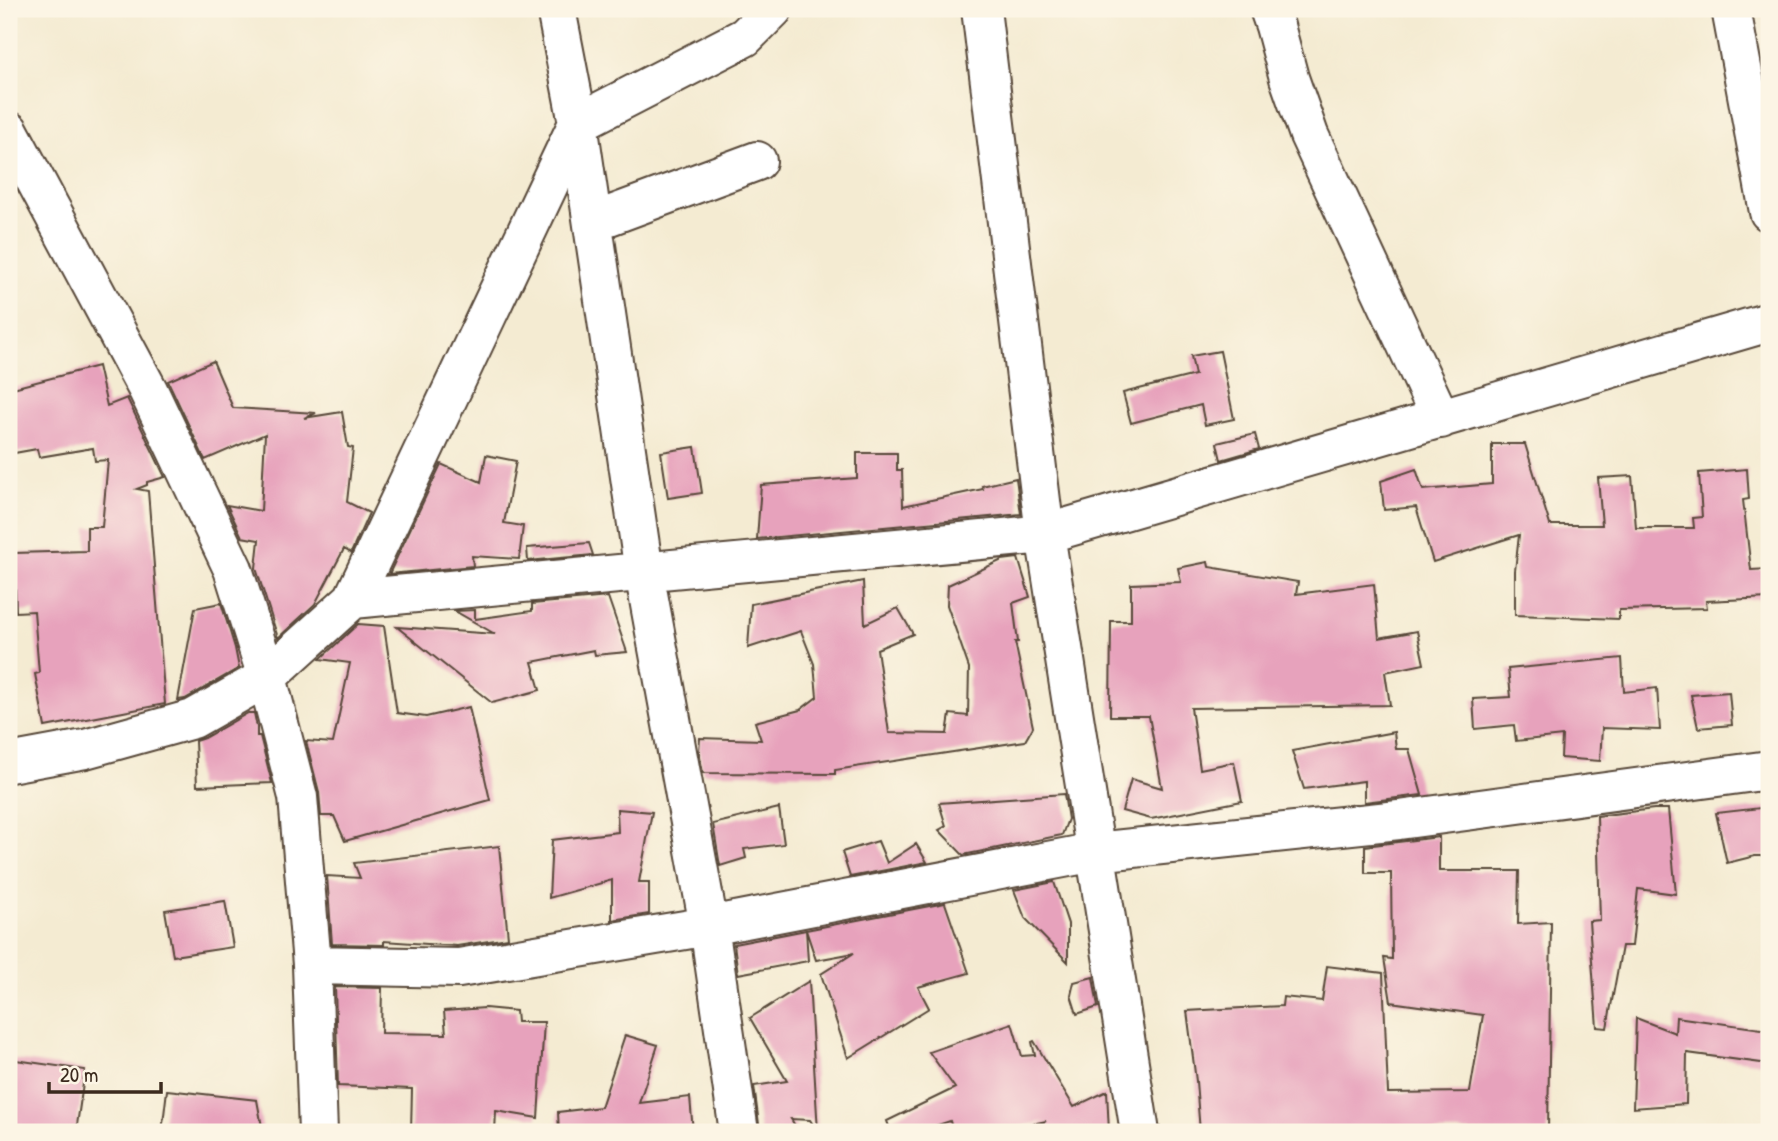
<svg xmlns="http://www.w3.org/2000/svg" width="1778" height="1141" font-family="'Patrick Hand',sans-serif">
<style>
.building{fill:#e7a2bc}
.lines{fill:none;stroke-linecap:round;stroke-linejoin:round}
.minor-casing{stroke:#574739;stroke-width:42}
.minor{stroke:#fff;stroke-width:38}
</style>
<rect width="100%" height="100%" fill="#fcf5e5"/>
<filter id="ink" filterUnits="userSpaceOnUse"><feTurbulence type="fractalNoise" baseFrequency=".0143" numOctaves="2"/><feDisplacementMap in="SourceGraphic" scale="14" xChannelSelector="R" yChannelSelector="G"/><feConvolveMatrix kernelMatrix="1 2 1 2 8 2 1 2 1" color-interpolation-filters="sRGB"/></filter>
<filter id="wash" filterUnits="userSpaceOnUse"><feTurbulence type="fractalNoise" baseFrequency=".00686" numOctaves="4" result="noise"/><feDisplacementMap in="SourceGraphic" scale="28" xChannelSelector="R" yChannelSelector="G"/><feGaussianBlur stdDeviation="1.57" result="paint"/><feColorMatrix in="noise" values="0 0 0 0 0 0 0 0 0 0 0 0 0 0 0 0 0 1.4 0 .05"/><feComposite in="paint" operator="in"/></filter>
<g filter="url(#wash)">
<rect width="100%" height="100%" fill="#f4ebd2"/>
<g id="blocks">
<path class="building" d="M1220 351 1234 419 1205 425 1201 405 1131 423 1123 393 1195 375 1191 356Z
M213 361 233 408 316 413 304 418 342 412 348 447 353 448 347 502 369 513 351 553 344 549 315 604 278 638 256 568 259 540 242 537 227 505 261 511 265 434 205 460 168 381Z
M98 366 107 406 127 398 165 477 147 482V485L137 489 148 491 165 704 45 727 35 674 39 673 34 611 16 612 14 553 87 551V527H102L108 460 95 461 93 448 39 457 37 449 9 454V389Z
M1255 434 1259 449 1221 460 1217 443Z
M1492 444H1525L1550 525H1602L1598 478 1632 476 1636 528H1694L1693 518 1702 517 1699 473 1747 469 1749 499 1743 500 1751 570 1769 569V598L1706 601 1707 608 1619 610V619L1515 615V571L1519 535 1433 562 1416 507 1384 510 1381 481 1416 469 1423 490 1492 484Z
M695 447 702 493 668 498 661 452Z
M857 453H897V470H902L903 506 983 489 982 486 1016 478 1021 514 757 539 761 485 857 478Z
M486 455 516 461 504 523 523 526 519 559 472 556 473 566 389 574 441 464 481 482Z
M589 543 593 555 528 561 527 548Z
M1018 558 1030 597 1013 603 1018 642H1015L1033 727 1025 741 835 770V774L703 773 699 752 700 738 761 740 755 722 800 710 817 697 814 664 801 631 748 648 751 604 863 581 865 624 898 608 913 634 877 649 889 733 947 734 950 714 968 716 969 668 947 605 948 585 1002 560Z
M1208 562 1209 567 1298 582 1296 594 1374 584 1379 638 1417 631 1424 664 1385 672 1390 705 1191 708 1200 769 1234 762 1242 801 1151 819 1122 811 1131 779 1162 788 1149 716H1110L1111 621H1131V584L1181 582 1178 568Z
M608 597 627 652 595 655 594 650 532 662 540 690 492 703 397 627 495 634 455 611 475 610V619L532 611V604Z
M221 603 235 648 239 668 185 699 178 700 195 608Z
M358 624 384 626 397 713 426 717 469 707 490 800 345 841 334 816H321L319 792 306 741 333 743 350 663 320 659Z
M1622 658 1624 692 1657 688 1660 730 1602 728 1600 761 1561 758 1562 736 1516 741 1514 725 1475 729 1473 699 1511 697 1508 669Z
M1729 692 1732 725 1698 728 1691 695Z
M248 713H254L257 727V736H260L272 783 197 786 195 741 204 738Z
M1394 732 1396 749H1409L1422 795 1364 802V781L1304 789 1292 751Z
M1064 794 1068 819 1062 835 963 855 939 830 946 826 939 803Z
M1769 807V856H1755L1727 863 1716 813Z
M779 808 784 844 744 849 746 858 720 866 713 824Z
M617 809 652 812 639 882H649V914L612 920V880L549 898 552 840 618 832Z
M1654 809H1668L1676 894 1638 889 1632 946H1622L1607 1028 1597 1027 1589 921 1600 920 1597 816Z
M1439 837V871H1519L1518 924 1551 922 1548 1132H1368L1367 1131 1332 1132H1200L1196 1081 1187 1011 1282 1006 1283 997 1322 1001 1327 966 1383 973 1388 1093 1470 1092 1483 1015 1391 1002 1384 958 1392 959 1391 873H1365V846Z
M878 841 887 863 916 844 927 862 850 877 842 852Z
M499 846 508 938 457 946 384 941V945L332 944 327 876 360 878 354 863Z
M1054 882 1068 924V962L1025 918 1014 890Z
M225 901 233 947 173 956 165 910Z
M945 903 969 973 918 987 929 1008 848 1058 821 974 854 953 816 960 806 930Z
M806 930 808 961 738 974 734 944Z
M1093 977 1098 1007 1077 1014 1071 995 1074 982Z
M809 981 818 1132 810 1120 791 1119 799 1132H760L754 1086 787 1081 750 1018Z
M335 987 382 988 381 1033 446 1034 444 1011 485 1008 516 1011 517 1022H544L538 1118 496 1111 495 1132H411L412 1089 338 1086Z
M1676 1017 1769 1030V1064L1687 1053 1686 1104 1633 1108 1636 1018 1675 1033Z
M1012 1023 1022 1056 1035 1055 1032 1042 1034 1041 1074 1107 1107 1091 1109 1132H1023L1046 1121 996 1132H953L950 1121 917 1132H891L887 1121 955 1088 929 1052Z
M625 1035 658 1045 639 1103 690 1097 693 1132H559L558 1112 601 1107Z
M9 1059 85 1070 76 1132H9Z
M167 1090 257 1100 263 1132H162Z"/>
</g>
</g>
<g filter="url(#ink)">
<use href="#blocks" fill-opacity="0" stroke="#574739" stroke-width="2"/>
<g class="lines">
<defs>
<path id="minor" d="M556 9 578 123 644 572 709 926 739 1132
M981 9 1045 534 1140 1132
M1269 9 1275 26 1289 78 1309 135 1441 419
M1731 9 1769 212
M9 131 148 390 233 569 267 677 298 797 312 965 318 1132
M593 222 757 161
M353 599 1045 534 1769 322
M9 763 85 749 193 719 267 677 353 599 578 123 745 37 773 9
M312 965 459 968 709 926 1095 852 1399 820 1769 770"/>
</defs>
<use href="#minor" class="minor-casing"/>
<use href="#minor" class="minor"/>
</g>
</g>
<rect width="1778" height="1141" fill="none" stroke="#fcf5e5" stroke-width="35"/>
<path d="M49 1082v10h112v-10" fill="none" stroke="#3b2a1e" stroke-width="3.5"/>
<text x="60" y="1082" font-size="21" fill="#3b2a1e" stroke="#fcf5e5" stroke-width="5" paint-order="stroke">20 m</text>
</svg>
